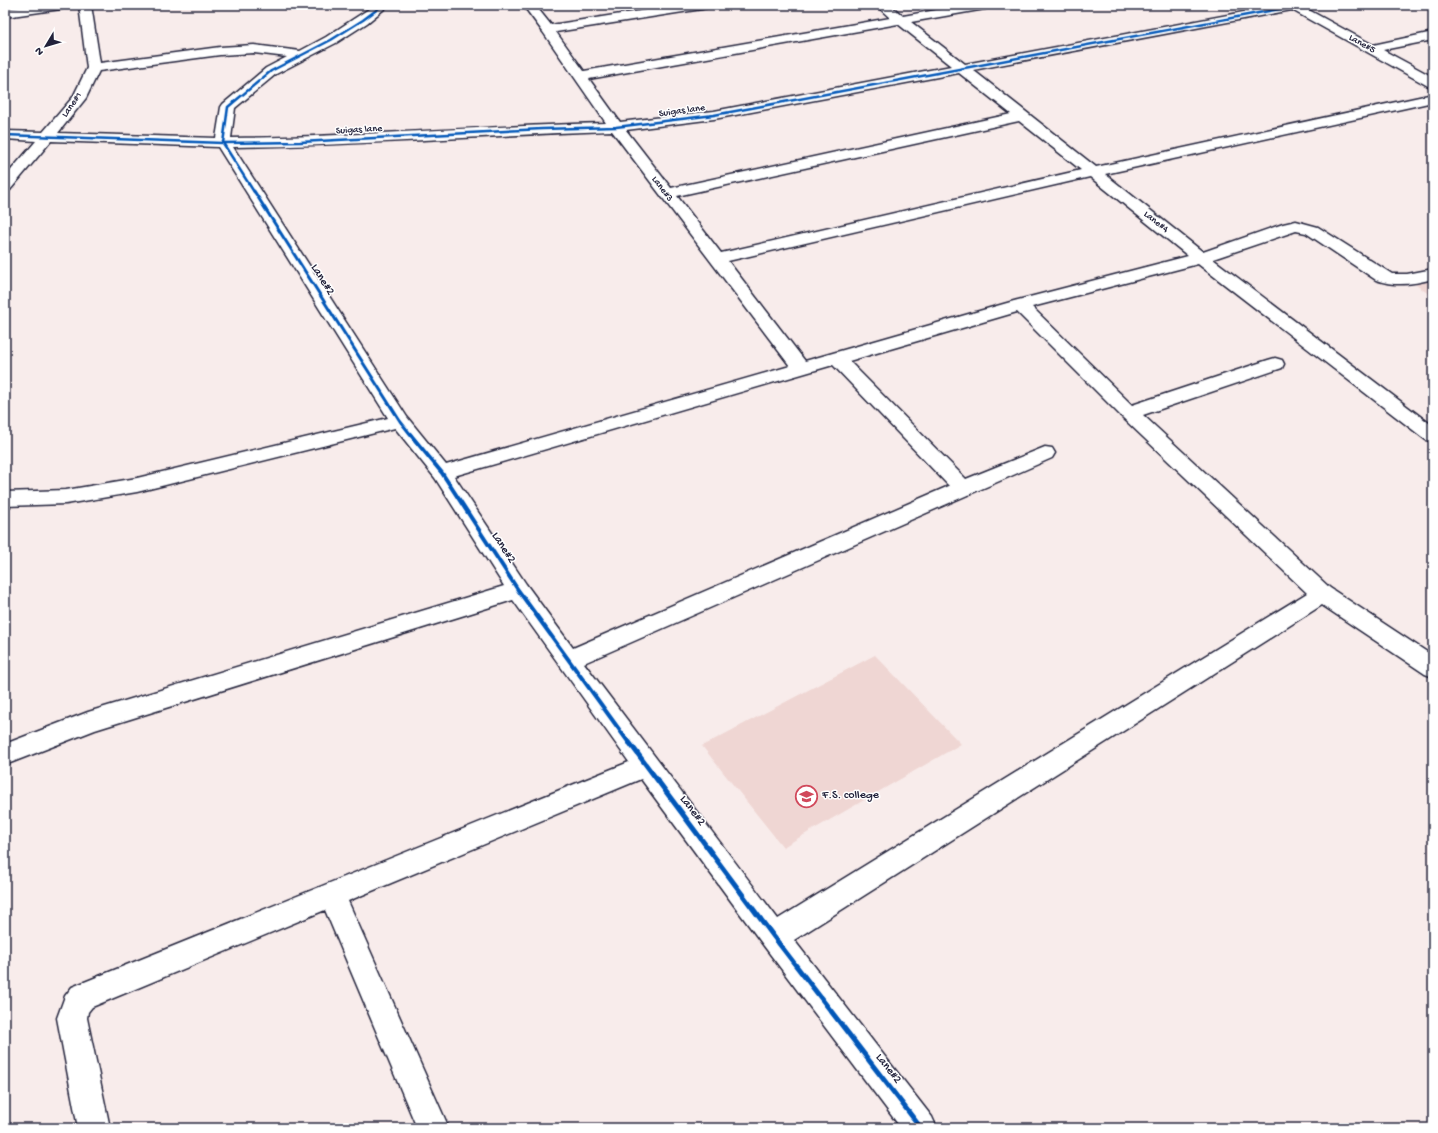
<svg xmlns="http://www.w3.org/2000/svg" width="1438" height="1133" font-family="'Gochi Hand',sans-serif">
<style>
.built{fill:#efd6d3}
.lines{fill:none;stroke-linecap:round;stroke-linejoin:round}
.minor-casing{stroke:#22223b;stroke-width:3}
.major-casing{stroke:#22223b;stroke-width:3}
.minor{fill:#fff;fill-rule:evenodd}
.major{fill:#fff;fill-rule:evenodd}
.cycleway-far3-casing{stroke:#fff;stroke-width:4}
.cycleway-far2-casing{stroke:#fff;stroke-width:5}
.cycleway-far1-casing{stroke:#fff;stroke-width:6}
.cycleway-casing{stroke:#fff;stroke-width:8}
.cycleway-far3{stroke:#0057b8;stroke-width:2.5}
.cycleway-far2{stroke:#0057b8;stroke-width:3}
.cycleway-far1{stroke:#0057b8;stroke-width:4}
.cycleway{stroke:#0057b8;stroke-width:5}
.labels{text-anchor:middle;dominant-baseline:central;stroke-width:3;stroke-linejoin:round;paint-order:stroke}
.far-street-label{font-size:10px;fill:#22223b;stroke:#fff}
.street-label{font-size:12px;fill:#22223b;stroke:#fff}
.poi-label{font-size:12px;fill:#22223b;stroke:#fff;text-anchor:start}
</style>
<rect width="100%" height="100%" fill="#f8eceb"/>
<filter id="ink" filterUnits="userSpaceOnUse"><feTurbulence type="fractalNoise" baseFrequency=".025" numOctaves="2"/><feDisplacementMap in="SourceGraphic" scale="8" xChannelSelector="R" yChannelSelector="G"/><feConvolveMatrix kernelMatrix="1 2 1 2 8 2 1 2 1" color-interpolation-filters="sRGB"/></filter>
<g filter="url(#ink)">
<path class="built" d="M1433 267V297L1402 275Z
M875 655 961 744 783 847 702 746Z"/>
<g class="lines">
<defs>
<path id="minor" d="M79 5H91L100 63 220 47 254 45 300 51 326 37 375 5H389L367 23 336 43 276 74 235 108 231 138C356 137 481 126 606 123L543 32 523 5H535L551 25 678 5H708L706 8 702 9 556 32 584 71 890 18 876 5H890L903 16 964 5H991L989 8 985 9 911 22 965 64 1281 5H1307L1305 8 1373 45 1433 32V40L1383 50 1433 77V87L1428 86 1292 10 973 70 1096 167 1433 94V102L1105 174 1203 252 1283 224 1296 221 1318 227 1392 274H1407L1433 269V279C1413 284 1396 287 1376 280L1306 233 1296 231 1213 259 1433 426V442L1426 440 1198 264 1032 307 1132 405 1268 360 1275 358 1282 360 1284 364 1282 368 1143 415 1330 588 1433 656V677L1425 674 1322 605 794 940 932 1117 937 1128H901L764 946 641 779 348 901 449 1128H417L325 910 92 1007 88 1012 87 1018 110 1128H78L57 1018 65 996 72 987 629 762 513 600 95 730 5 765V744L88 712 504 586 435 478 395 428 137 492 66 504 5 506V492L66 490 137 478 388 418 218 147 51 141 10 190 5 192V177L36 141 5 139V131L43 132 73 97 87 68ZM898 24 951 66 714 111 620 122 589 79ZM254 53 287 57 266 68 223 104 221 107 216 138 58 133 86 98 99 71 220 55ZM959 73 1011 114 671 188 626 130 714 119ZM1019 121 1081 170 721 253 677 196ZM612 131 790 366 446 465 407 417 233 147C360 146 486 135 612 131ZM1090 177 1188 256 1014 301 805 361 728 261ZM1017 312 1122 417 1307 593 778 919 584 663 1052 458 1055 453 1052 448 1045 447 966 479 849 361ZM833 365 949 486 573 648 526 584 454 476Z"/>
<path id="major" d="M35 5H67L65 8 61 9 5 17V9Z"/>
</defs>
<use href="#minor" class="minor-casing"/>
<use href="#major" class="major-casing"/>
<use href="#minor" class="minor"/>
<use href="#major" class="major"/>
<defs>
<path id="cycleway-far3" d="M5 135 223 143 300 142 542 129 616 127 714 115 1301 5
M254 192 223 143 228 107 271 71 331 40 363 20 383 5"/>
<path id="cycleway-far2" d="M254 191 400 421 411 435"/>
<path id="cycleway-far1" d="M410 434 442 473 518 590 629 743"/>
<path id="cycleway" d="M629 742 774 937 921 1128"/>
</defs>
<use href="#cycleway-far3" class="cycleway-far3-casing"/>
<use href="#cycleway-far2" class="cycleway-far2-casing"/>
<use href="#cycleway-far1" class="cycleway-far1-casing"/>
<use href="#cycleway" class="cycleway-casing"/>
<use href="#cycleway-far3" class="cycleway-far3"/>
<use href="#cycleway-far2" class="cycleway-far2"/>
<use href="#cycleway-far1" class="cycleway-far1"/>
<use href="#cycleway" class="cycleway"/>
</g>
</g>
<defs>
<symbol id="university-ring" viewBox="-11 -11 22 22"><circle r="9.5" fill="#fff" stroke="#d1495b" stroke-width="1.5"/><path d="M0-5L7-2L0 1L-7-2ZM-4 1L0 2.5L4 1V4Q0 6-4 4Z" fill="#d1495b"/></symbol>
</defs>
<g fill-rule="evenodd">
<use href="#university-ring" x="794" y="784" width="25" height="25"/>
</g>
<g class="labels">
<g class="far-street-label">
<text transform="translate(1362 44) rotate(29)">Lane#5</text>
<text transform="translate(72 105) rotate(-55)">Lane#1</text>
<text transform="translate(682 111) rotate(-8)">Suigas lane</text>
<text transform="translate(359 130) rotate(-3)">Suigas lane</text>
<text transform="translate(662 189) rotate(53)">Lane#3</text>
<text transform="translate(1156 222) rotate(38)">Lane#4</text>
</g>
<g class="street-label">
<text transform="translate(322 280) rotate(58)">Lane#2</text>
<text transform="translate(503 548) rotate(57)">Lane#2</text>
<text transform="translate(692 811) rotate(53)">Lane#2</text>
<text transform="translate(888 1069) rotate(52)">Lane#2</text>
</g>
<g class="poi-label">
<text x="822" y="796">F.S. college</text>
</g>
</g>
<rect width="1438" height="1133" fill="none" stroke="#fff" stroke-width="20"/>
<rect x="10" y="10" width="1418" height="1113" fill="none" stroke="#22223b" stroke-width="1.5" filter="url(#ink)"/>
<g transform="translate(46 46) rotate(232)" stroke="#ffffff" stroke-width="3" paint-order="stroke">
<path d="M0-3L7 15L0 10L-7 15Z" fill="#22223b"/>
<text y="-6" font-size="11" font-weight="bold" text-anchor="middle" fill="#22223b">N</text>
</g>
</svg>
